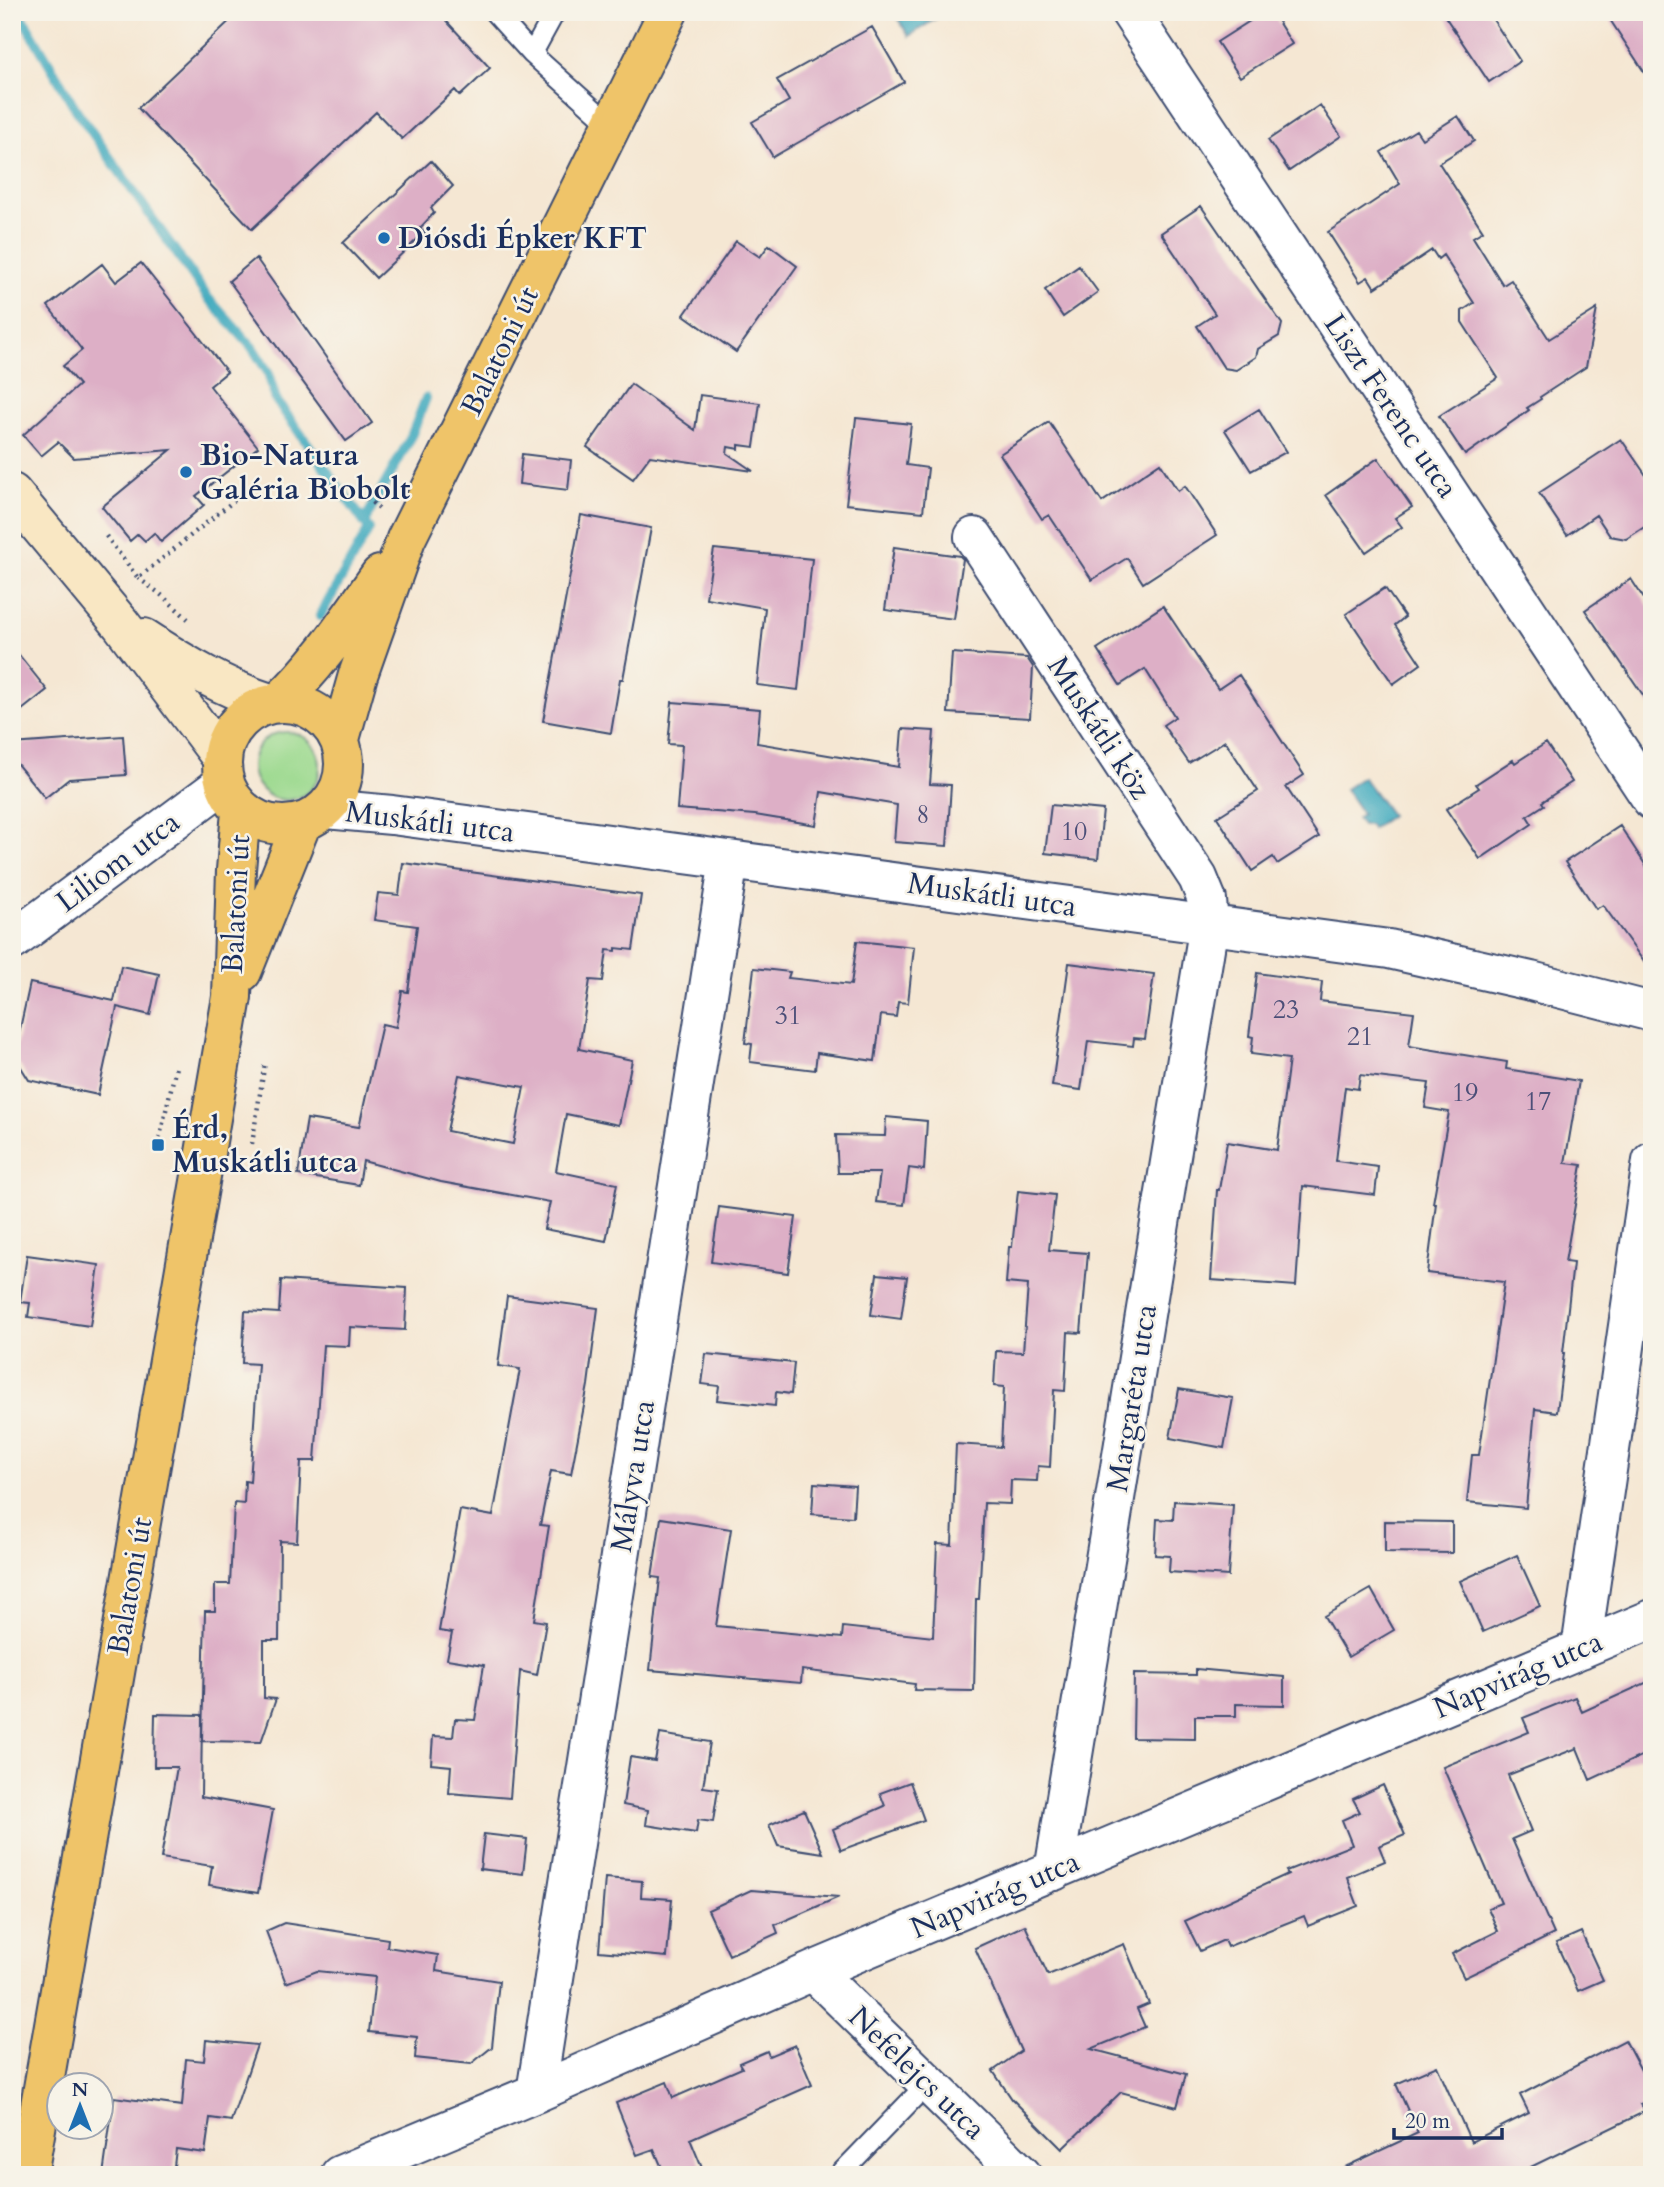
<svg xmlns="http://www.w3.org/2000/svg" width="1664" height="2187" font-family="Cardo,serif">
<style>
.green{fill:#9bd98e;stroke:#5b8476;stroke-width:2}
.water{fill:#3ea9be;stroke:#2c6c8e;stroke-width:2}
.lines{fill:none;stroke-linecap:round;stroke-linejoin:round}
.stream{stroke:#3ea9be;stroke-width:10}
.building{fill:#ddafc6;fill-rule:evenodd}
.lane-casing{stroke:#3c4b70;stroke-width:23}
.street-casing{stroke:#3c4b70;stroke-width:42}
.secondary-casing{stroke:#3c4b70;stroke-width:42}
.primary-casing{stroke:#3c4b70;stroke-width:42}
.path{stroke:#3c4b70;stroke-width:4.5;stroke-dasharray:2 5;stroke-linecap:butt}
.lane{stroke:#fff;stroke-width:19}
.street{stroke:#fff;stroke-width:38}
.secondary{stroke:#f9e7c3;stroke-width:38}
.primary{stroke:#efc469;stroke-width:38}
.poi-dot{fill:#1f6fb2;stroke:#f7f3e8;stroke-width:2.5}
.labels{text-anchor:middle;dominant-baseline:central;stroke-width:5;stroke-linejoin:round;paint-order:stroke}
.number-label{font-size:26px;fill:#4c4f78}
.poi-label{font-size:30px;font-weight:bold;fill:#1b2f5e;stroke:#f7f3e8;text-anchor:start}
.street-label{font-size:30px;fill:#1b2f5e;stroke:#f7f3e8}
</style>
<rect width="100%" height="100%" fill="#f7f3e8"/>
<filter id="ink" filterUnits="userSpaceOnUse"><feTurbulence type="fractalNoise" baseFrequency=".0143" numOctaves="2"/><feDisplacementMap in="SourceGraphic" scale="14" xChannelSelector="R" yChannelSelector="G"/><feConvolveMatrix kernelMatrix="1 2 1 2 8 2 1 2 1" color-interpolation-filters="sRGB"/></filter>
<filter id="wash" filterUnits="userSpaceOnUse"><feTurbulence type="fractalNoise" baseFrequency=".00686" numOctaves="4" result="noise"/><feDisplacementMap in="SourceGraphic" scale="28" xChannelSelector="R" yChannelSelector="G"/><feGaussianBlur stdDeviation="1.57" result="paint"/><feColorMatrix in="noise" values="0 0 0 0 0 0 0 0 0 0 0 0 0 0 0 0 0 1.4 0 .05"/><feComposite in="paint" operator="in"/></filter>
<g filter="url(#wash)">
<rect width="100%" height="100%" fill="#f5e7d3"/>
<path class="green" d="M252 766a34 34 0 1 1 68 0a34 34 0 1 1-68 0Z"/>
<path class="water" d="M908 12H943L944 13 909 36 898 19Z
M1363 777 1391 815 1372 829 1370 825H1362L1357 818 1362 814 1345 789Z"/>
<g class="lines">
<path class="stream" d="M19 12 77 111 208 298 252 347 268 372 276 400 369 529 320 616
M364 522 410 439 426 398"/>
</g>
<g id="blocks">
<path class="building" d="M239 12H438L490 68 460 96 455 90 402 139 376 112 252 229 138 108Z
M1264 12H1272L1292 44 1240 77 1217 42Z
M1442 12H1488L1520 61 1489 82Z
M1605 12H1652V84Z
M872 27 904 82 773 157 752 122 789 101 777 80Z
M1320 105 1341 136 1289 171 1268 140Z
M1458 116 1474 141 1439 163 1483 231 1473 237 1503 285 1511 280 1549 339 1597 309 1586 367 1540 397 1541 399 1527 408 1529 410 1465 455 1439 416 1498 378 1462 322V311L1474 303 1443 255 1438 259 1432 250 1375 288 1368 277 1360 282 1328 232 1400 184 1381 152 1416 130 1422 139Z
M431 161 453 186 431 208 434 213 420 228 425 232 376 278 343 243Z
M1201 206 1282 324 1279 336 1258 349 1256 357 1236 370 1224 368 1197 326 1215 314 1161 233Z
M736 241 760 257 769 245 797 266 736 352 684 315Z
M256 258 372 423 346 441 229 281Z
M141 263 227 372 210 386 258 447 196 496 204 505 161 542 154 533 145 541 138 534 130 541 102 507 171 450 74 458 58 442 41 456 23 435 79 385 63 366 82 350 48 306 102 264 116 282Z
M1079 266 1098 292 1063 317 1045 290Z
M631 384 695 430 700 395 760 403 754 447 739 445V449L728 447 727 453 753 471 650 456 633 479 587 447Z
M1259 409 1286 452 1251 471 1225 430Z
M856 418 911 424 906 465 928 468 923 512 846 504Z
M1049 422 1102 502 1160 463 1178 491 1185 486 1217 535 1143 583 1127 558 1092 580 1049 515 1042 519 1000 454Z
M1621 439 1652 484V522L1626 539 1610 536 1596 515 1567 535 1539 493Z
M522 454 571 460 568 490 519 484Z
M1378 458 1412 507 1395 518 1402 527 1366 552 1326 495Z
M581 515 651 528 623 679H620L611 733 543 721Z
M894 547 960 556 963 559 954 619 885 610Z
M714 549 812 559 798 690 757 685 765 608 706 598Z
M1631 579 1652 611V708L1585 610Z
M1385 588 1405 617 1395 625 1421 664 1393 684 1346 614Z
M1163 606 1218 689 1239 675 1304 775 1286 787 1319 837 1277 864 1273 857 1252 871 1217 817 1258 791 1225 741 1189 763 1163 725 1175 717 1145 669 1120 685 1097 649Z
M12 646 47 690 12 718Z
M952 653 1027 658 1033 667 1030 718 948 713Z
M672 702 760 709 757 743 899 767 902 729 934 731 930 784 951 785 947 846 894 842 897 805 821 792 816 825 755 815 677 809 682 745 668 744Z
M123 736 126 775 69 779 45 798 12 758V744Z
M1546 743 1572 782 1542 802 1544 805 1527 816 1532 824 1480 859 1446 809 1479 788 1476 784 1513 760 1515 763Z
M1051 805 1103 810 1098 859 1045 853Z
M1620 826 1652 875V973L1603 905 1596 909 1565 862Z
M403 863 641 895 633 950 616 948V951L607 950 603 981 590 980 579 1049 632 1060 619 1125 566 1114 556 1171 617 1184 606 1241 544 1229 550 1202 441 1182 363 1161 359 1185 298 1175 307 1119 359 1127 382 1024 396 1027 402 991 408 992 417 926 374 920 378 893 399 895ZM459 1075 524 1087 513 1144 447 1131Z
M857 941 914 947 908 1003 898 1002 896 1017 881 1015 875 1061 817 1053 815 1070 750 1062 752 1044 745 1043 754 968 790 972 788 978 851 985Z
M1069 963 1154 974 1145 1039 1134 1038 1133 1046 1088 1041 1081 1090 1052 1086Z
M121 966 159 974 150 1015 117 1007 98 1095 29 1080 14 1056 30 983 114 1001Z
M1257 973 1322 982 1320 1001 1414 1012 1409 1046 1507 1062 1506 1069 1579 1081 1565 1163 1582 1165 1565 1262 1573 1263 1563 1353H1564L1557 1412 1535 1409 1526 1508 1467 1502 1472 1455H1479L1504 1282 1427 1273 1436 1203H1433L1449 1112 1425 1108 1429 1083 1360 1075 1358 1089 1345 1087 1336 1161 1378 1167 1375 1195 1303 1186 1296 1286 1211 1280 1217 1190H1219L1227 1142 1277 1150 1289 1059 1251 1054 1253 1037 1249 1036Z
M886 1117 927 1121 924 1170 909 1168 904 1205 876 1202 880 1173H838L836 1135 885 1136Z
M1018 1191 1055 1195 1049 1250 1088 1253 1081 1333 1068 1332 1065 1391 1054 1390 1050 1467 1038 1466 1037 1481 1011 1480 1010 1504 984 1503 979 1599H976L974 1691 914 1690 915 1684 802 1670 801 1683 650 1670 660 1578 652 1577 661 1518 731 1529 716 1626 842 1638 843 1627 933 1637 937 1544 952 1545 956 1444 1001 1447 1004 1387 994 1386 996 1351 1023 1352 1028 1285 1006 1283 1009 1247H1012Z
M719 1207 796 1217 788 1273 711 1262Z
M27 1255 99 1265 90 1326 28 1317 30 1303 20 1302Z
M877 1274 907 1277 901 1319 871 1315Z
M281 1280 407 1288 405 1330 350 1327 349 1346 323 1345 315 1461H301L297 1542 280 1541 279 1640H264V1698L276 1699 261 1742 202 1741 205 1611H215V1584H230L234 1503 244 1504 245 1481 250 1482 258 1364 242 1363 245 1311 279 1313Z
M507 1296 598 1308 588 1385 571 1474 551 1471 540 1525 549 1526 534 1620 546 1622 537 1675 520 1671 510 1798 449 1793 451 1766 431 1764 433 1736 453 1737 455 1719 475 1720 484 1665 447 1659 452 1633 439 1631 460 1510 493 1516 520 1369 498 1366Z
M706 1354 794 1363 791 1394 776 1392 775 1406 717 1400 719 1386 702 1384Z
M1179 1389 1233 1398 1224 1448 1170 1438Z
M814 1483 855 1486 853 1517 812 1514Z
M1174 1501 1233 1505 1228 1576 1169 1572 1170 1556 1155 1555 1157 1519 1173 1520Z
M1385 1521 1452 1522V1553L1385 1552Z
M1517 1555 1540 1606 1483 1632 1460 1581Z
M1371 1589 1394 1630 1348 1657 1324 1616Z
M1196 1669 1284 1677V1705L1236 1704V1716H1195V1739L1133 1738 1134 1674 1196 1675Z
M1652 1680V1751L1590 1780 1577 1748 1508 1775 1531 1831 1512 1839 1554 1934 1464 1978 1452 1954 1498 1931 1488 1908 1501 1903 1443 1767 1529 1732 1523 1718 1575 1697 1582 1712Z
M155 1714 202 1715 201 1797 273 1810 258 1893 209 1885 212 1866 161 1858 177 1767H154Z
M660 1734 710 1742 703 1787 718 1789 713 1822 698 1820 696 1833 646 1825 648 1810 623 1805 630 1757 655 1761Z
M910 1782 924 1820 841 1850 833 1829 885 1806 880 1793Z
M1383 1785 1405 1835 1379 1846 1385 1861 1347 1877 1358 1906 1308 1926 1304 1916 1227 1947 1224 1940 1200 1951 1185 1921 1288 1874 1286 1871 1352 1845 1342 1820 1360 1812 1353 1799Z
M804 1810 823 1853 778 1846 769 1825Z
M484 1834 527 1839 523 1874 480 1869Z
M605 1878 642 1881 641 1897 672 1899 667 1957 599 1951Z
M751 1890 839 1897 775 1925 778 1933 729 1955 708 1910Z
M284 1923 388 1939 387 1947 438 1955 436 1971 499 1981 492 2047 471 2064 415 2058 417 2037 369 2032 375 1977 317 1971 286 1983 266 1931Z
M1025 1925 1048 1975 1124 1944 1149 2004 1137 2009 1145 2027 1091 2049 1186 2074 1177 2107 1121 2092 1062 2149 1012 2099 993 2071 1021 2051 975 1948Z
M1581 1932 1603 1980 1578 1991 1556 1943Z
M206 2040 257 2045 231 2121 210 2118 205 2153 176 2149 173 2175H103L114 2097 182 2106 186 2059 204 2061Z
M1625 2040 1652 2091V2099L1640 2104 1644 2112 1514 2175H1328L1418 2133 1396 2084 1437 2066 1471 2142 1529 2113 1520 2095Z
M795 2045 812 2085 690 2139 702 2168 684 2175H665L654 2149 637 2155 616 2103 667 2082 673 2098 742 2068 739 2063 767 2051 769 2056Z"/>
</g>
</g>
<g filter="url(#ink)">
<use href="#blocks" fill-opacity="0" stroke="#3c4b70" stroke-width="2"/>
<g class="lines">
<defs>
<path id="lane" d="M494 12 532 54 611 125
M532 54 555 12
M839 2175 928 2083"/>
<path id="street" d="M1130 12 1652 800
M974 537 1198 878 1207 900 1209 924 1054 1871
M326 809 392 815 729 860 1389 949 1531 981 1652 1012
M12 941 224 783
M1581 1649 1652 1161
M813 1971 1022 2175
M536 2093 729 860
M340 2175 536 2093 813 1971 1652 1619"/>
<path id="secondary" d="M12 493 121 624 221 757
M144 638C185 665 224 688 270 703"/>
<path id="primary" d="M222 764a61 61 0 1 1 122 0a61 61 0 1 1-122 0Z
M278 703C319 665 348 620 380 575
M340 739 358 675 406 539 668 12
M242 972 301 825
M28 2175 232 997 236 870 241 811"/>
</defs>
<use href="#lane" class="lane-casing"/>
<use href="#street" class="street-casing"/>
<use href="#secondary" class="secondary-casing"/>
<use href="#primary" class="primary-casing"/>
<path class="path" d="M367 498 380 510
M106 536 138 578 236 499
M138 578 159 593 188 619
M252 1144 265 1062
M158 1145 176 1067"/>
<use href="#lane" class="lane"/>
<use href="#street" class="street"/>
<use href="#secondary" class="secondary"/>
<use href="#primary" class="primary"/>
</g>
</g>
<g class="poi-dot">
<circle cx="384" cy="238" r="7"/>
<circle cx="186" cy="472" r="7"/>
<rect x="151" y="1138" width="14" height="14" rx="3.5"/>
</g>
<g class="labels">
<g class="number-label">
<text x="923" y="814">8</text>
<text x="1074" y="831">10</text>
<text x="1286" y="1009">23</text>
<text x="788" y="1015">31</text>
<text x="1360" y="1036">21</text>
<text x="1465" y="1092">19</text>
<text x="1538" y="1101">17</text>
</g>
<g class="poi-label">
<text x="398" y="238">Diósdi Épker KFT</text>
<text x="200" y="455">Bio-Natura<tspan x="200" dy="34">Galéria Biobolt</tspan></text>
<text x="172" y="1128">Érd,<tspan x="172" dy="34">Muskátli utca</tspan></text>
</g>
<g class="street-label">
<text transform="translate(500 351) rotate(-64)">Balatoni út</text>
<text transform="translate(1391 406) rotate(56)">Liszt Ferenc utca</text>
<text transform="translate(1099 728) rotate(57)">Muskátli köz</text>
<text transform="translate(430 822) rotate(7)">Muskátli utca</text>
<text transform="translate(118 862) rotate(-37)">Liliom utca</text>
<text transform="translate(992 895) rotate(8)">Muskátli utca</text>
<text transform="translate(236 904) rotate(-87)">Balatoni út</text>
<text transform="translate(1132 1398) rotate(-81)">Margaréta utca</text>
<text transform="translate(633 1476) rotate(-81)">Mályva utca</text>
<text transform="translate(130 1586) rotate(-80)">Balatoni út</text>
<text transform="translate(1518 1675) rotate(-23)">Napvirág utca</text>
<text transform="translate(995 1895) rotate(-23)">Napvirág utca</text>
<text transform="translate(917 2073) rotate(44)">Nefelejcs utca</text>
</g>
</g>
<rect width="1664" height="2187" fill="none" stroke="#f7f3e8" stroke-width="42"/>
<g transform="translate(80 2106)"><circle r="33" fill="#f7f3e8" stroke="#9fa5b1" stroke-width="2"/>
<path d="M0-5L12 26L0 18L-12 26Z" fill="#1f6fb2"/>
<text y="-10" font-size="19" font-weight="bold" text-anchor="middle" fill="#1b2f5e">N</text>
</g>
<path d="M1394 2128v10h108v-10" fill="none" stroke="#1b2f5e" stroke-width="3.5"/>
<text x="1405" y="2128" font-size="21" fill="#1b2f5e" stroke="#f7f3e8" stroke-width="5" paint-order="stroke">20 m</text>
</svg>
